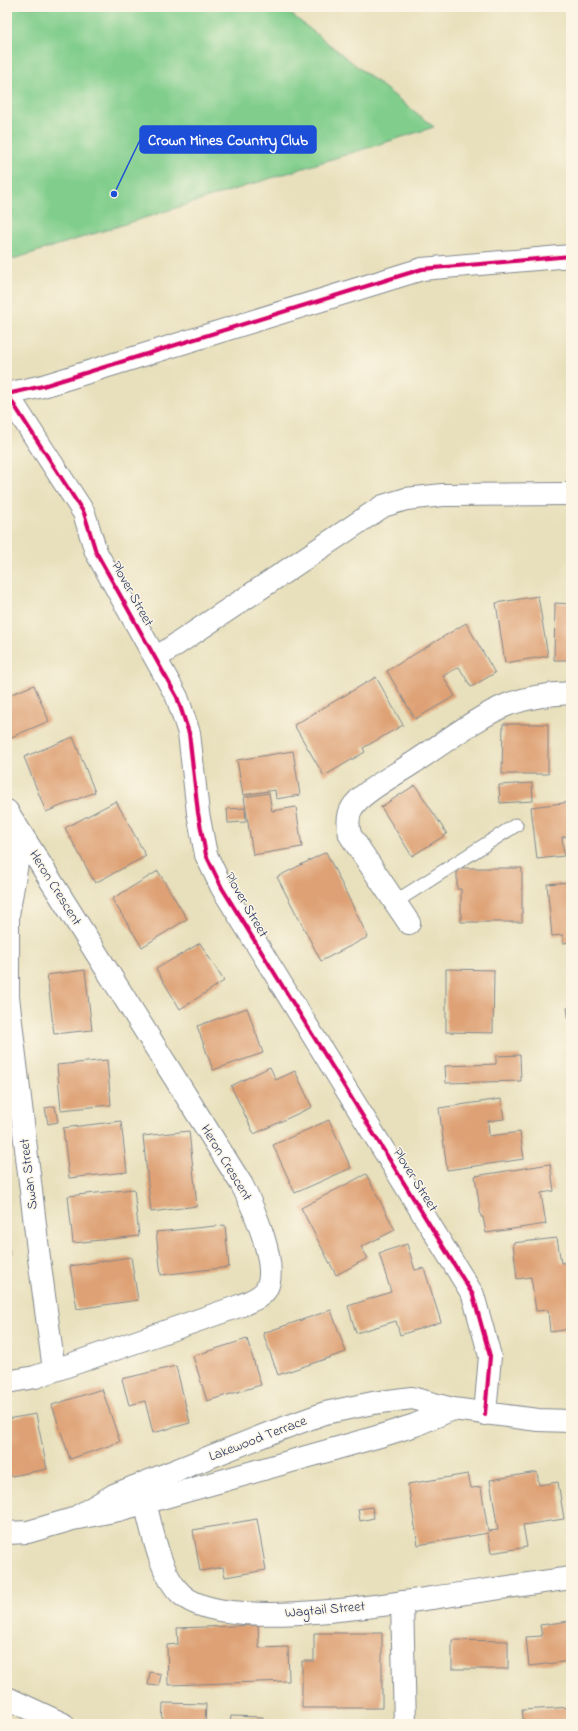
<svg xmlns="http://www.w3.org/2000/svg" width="578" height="1731" font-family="'Indie Flower',sans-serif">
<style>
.green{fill:#81ce8c;stroke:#4e7e75}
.building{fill:#dea174}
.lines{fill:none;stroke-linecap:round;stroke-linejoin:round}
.service-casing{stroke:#82888d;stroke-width:15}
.minor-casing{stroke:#82888d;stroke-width:24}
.service{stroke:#fff;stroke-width:13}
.minor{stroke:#fff;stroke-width:22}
.cycleway-casing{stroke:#fcf5e5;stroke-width:6}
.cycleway{stroke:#d6006c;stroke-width:4}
.labels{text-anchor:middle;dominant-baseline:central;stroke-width:3;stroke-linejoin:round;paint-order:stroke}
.street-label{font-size:14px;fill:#1b2f5e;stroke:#fcf5e5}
.leader{fill:none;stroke:#1d4ed8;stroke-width:1.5}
.callout-dot{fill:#1d4ed8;stroke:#fcf5e5;stroke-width:1.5}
.callout{fill:#1d4ed8;stroke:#1d4ed8;stroke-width:1.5}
.callout-label{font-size:15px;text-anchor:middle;font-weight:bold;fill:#fff}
</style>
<rect width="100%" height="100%" fill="#fcf5e5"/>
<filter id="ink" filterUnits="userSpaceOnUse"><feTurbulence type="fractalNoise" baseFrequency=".025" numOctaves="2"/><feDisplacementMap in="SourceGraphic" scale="8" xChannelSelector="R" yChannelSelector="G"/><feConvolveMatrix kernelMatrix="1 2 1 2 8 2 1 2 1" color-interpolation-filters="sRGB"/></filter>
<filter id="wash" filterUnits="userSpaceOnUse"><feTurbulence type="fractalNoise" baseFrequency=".012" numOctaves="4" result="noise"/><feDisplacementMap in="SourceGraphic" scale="16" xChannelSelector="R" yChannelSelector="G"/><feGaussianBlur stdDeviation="0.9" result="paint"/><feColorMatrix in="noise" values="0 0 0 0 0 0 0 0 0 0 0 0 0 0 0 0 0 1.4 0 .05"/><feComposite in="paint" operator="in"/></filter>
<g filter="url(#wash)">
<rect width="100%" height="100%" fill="#e8e0bc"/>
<path class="green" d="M7 7H282L434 127 7 261Z"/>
<g id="blocks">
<path class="building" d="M538 596 548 656 505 663 496 603Z
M555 603 571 604V660H554Z
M466 623 495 673 471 687 459 667 443 676 455 696 415 719 387 671Z
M376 677 403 725 363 748 365 752 324 776 294 725Z
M34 685 49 721 7 739V696Z
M503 724H548V774H502Z
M73 737 95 792 46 812 24 757Z
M293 751 300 795 276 799 275 790 243 795 237 760Z
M532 783 533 801 500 803 499 785Z
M415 785 447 834 412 856 381 807Z
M269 793 272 811 296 807 302 847 253 855 244 797Z
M116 801 146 856 95 883 65 828Z
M571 802V836L562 837 564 856 537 859 531 807Z
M245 808 246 822 228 823 227 809Z
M326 852 368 937 321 961 277 877Z
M457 868H522V922H461V889H457Z
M158 871 187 919 142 947 112 899Z
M571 882V942L563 943V935L552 936 547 884Z
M200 943 224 981 180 1009 156 969Z
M446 969 494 970 493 1033 446 1032Z
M85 970 92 1030 54 1034 47 975Z
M571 1007V1030H570L567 1008Z
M247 1008 263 1053 213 1070 197 1026Z
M520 1055 521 1081 446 1083 445 1066 496 1064V1056Z
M107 1060 111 1105 61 1110 57 1065Z
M270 1067 276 1080 295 1071 312 1107 254 1134 231 1086Z
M501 1099 504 1119 488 1121 489 1136 520 1132 524 1159 447 1170 439 1108Z
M55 1106 58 1122 48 1124 45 1108Z
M329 1120 351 1168 295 1193 273 1145Z
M121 1121 127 1172 69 1178 63 1128Z
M189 1131 197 1206 151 1212 143 1136Z
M550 1164 554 1191 541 1193 546 1224 486 1233 483 1217H481L475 1176Z
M366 1174 395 1230 361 1247 368 1258 336 1275 301 1208Z
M134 1189 139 1236 73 1243 68 1196Z
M225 1225 229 1267 161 1275 156 1232Z
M7 1235 10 1256H7Z
M557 1238 561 1263 571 1262V1329L550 1332 548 1310 536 1311 531 1277 517 1279 513 1243Z
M407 1244 415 1270 424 1268 441 1322 400 1335 396 1321 356 1333 348 1306 391 1292 379 1253Z
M131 1257 138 1300 77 1309 70 1266Z
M331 1310 346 1352 278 1375 263 1333Z
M247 1339 261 1385 207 1401 193 1356Z
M176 1366 190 1423 153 1433 145 1401 129 1405 122 1379Z
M102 1389 120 1442 70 1459 52 1405Z
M36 1414 47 1469 7 1477V1419Z
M537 1472 539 1485 558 1482 564 1519 523 1525 527 1547 491 1553 488 1533 418 1545 408 1484 468 1474 471 1488 481 1487 488 1531 498 1530 490 1480Z
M372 1507 374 1518 360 1521 358 1509Z
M257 1519 266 1570 225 1577 223 1567 200 1571 193 1530Z
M570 1621 571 1661 529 1666 526 1637 542 1636 540 1625Z
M258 1625 259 1648 288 1647 289 1681 168 1685 167 1645 178 1644 177 1628Z
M314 1633H382V1708H302V1661H314Z
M452 1640 508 1641V1669H452Z
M567 1666H571V1679H569Z
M150 1672 161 1674 159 1686 148 1685Z
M163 1703 206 1704 205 1724H162Z
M571 1707V1724H524L522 1710Z
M231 1716 263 1717V1724H230Z"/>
</g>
</g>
<g filter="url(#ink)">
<use href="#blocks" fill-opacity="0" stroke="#82888d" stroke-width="1"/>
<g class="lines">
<defs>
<path id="service" d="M395 902 516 825"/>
<path id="minor" d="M156 658 383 506 406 499 443 495 571 494
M7 811 242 1185C253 1207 281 1269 265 1291 260 1298 250 1301 242 1305L35 1377 7 1382
M22 835 8 915V997L39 1258 54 1370
M409 923 350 835C348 826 347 816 352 808 361 792 397 774 413 763 441 745 478 716 509 704 529 697 549 694 571 693
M485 1414 490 1356 473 1295 222 888 206 855 198 813 189 733 177 697 96 552 84 513 7 394 43 386 422 269 571 256
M140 1485C151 1518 156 1570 181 1594 222 1633 390 1604 445 1596 487 1590 529 1584 571 1578
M73 1519 114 1495 270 1433 325 1413 373 1403 412 1398 453 1409 538 1420 571 1421
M7 1533 28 1532 73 1519 119 1510 380 1436 415 1425 453 1409
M402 1602 405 1724
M7 1698 63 1724"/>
</defs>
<use href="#service" class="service-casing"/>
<use href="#minor" class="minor-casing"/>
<use href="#service" class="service"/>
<use href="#minor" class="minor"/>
<defs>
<path id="cycleway" d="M485 1414 490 1356 473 1295 222 888 206 855 198 813 189 733 177 697 96 552 84 513 7 394 43 386 422 269 571 256"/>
</defs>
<use href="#cycleway" class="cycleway-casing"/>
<use href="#cycleway" class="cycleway"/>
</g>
</g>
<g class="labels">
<g class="street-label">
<text transform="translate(132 594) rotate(61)">Plover Street</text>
<text transform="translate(55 888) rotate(58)">Heron Crescent</text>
<text transform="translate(246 905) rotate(60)">Plover Street</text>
<text transform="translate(226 1163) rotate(59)">Heron Crescent</text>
<text transform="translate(29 1174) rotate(-97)">Swan Street</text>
<text transform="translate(415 1180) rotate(58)">Plover Street</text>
<text transform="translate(258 1439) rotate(-21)">Lakewood Terrace</text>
<text transform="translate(325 1610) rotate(-5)">Wagtail Street</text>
</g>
</g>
<path class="leader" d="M114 194L140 140"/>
<circle class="callout-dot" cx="114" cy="194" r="4"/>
<rect class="callout" x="140" y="126" width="176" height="27" rx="4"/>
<g class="callout-label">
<text x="228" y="145">Crown Mines Country Club</text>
</g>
<rect width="578" height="1731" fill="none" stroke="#fcf5e5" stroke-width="24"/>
</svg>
